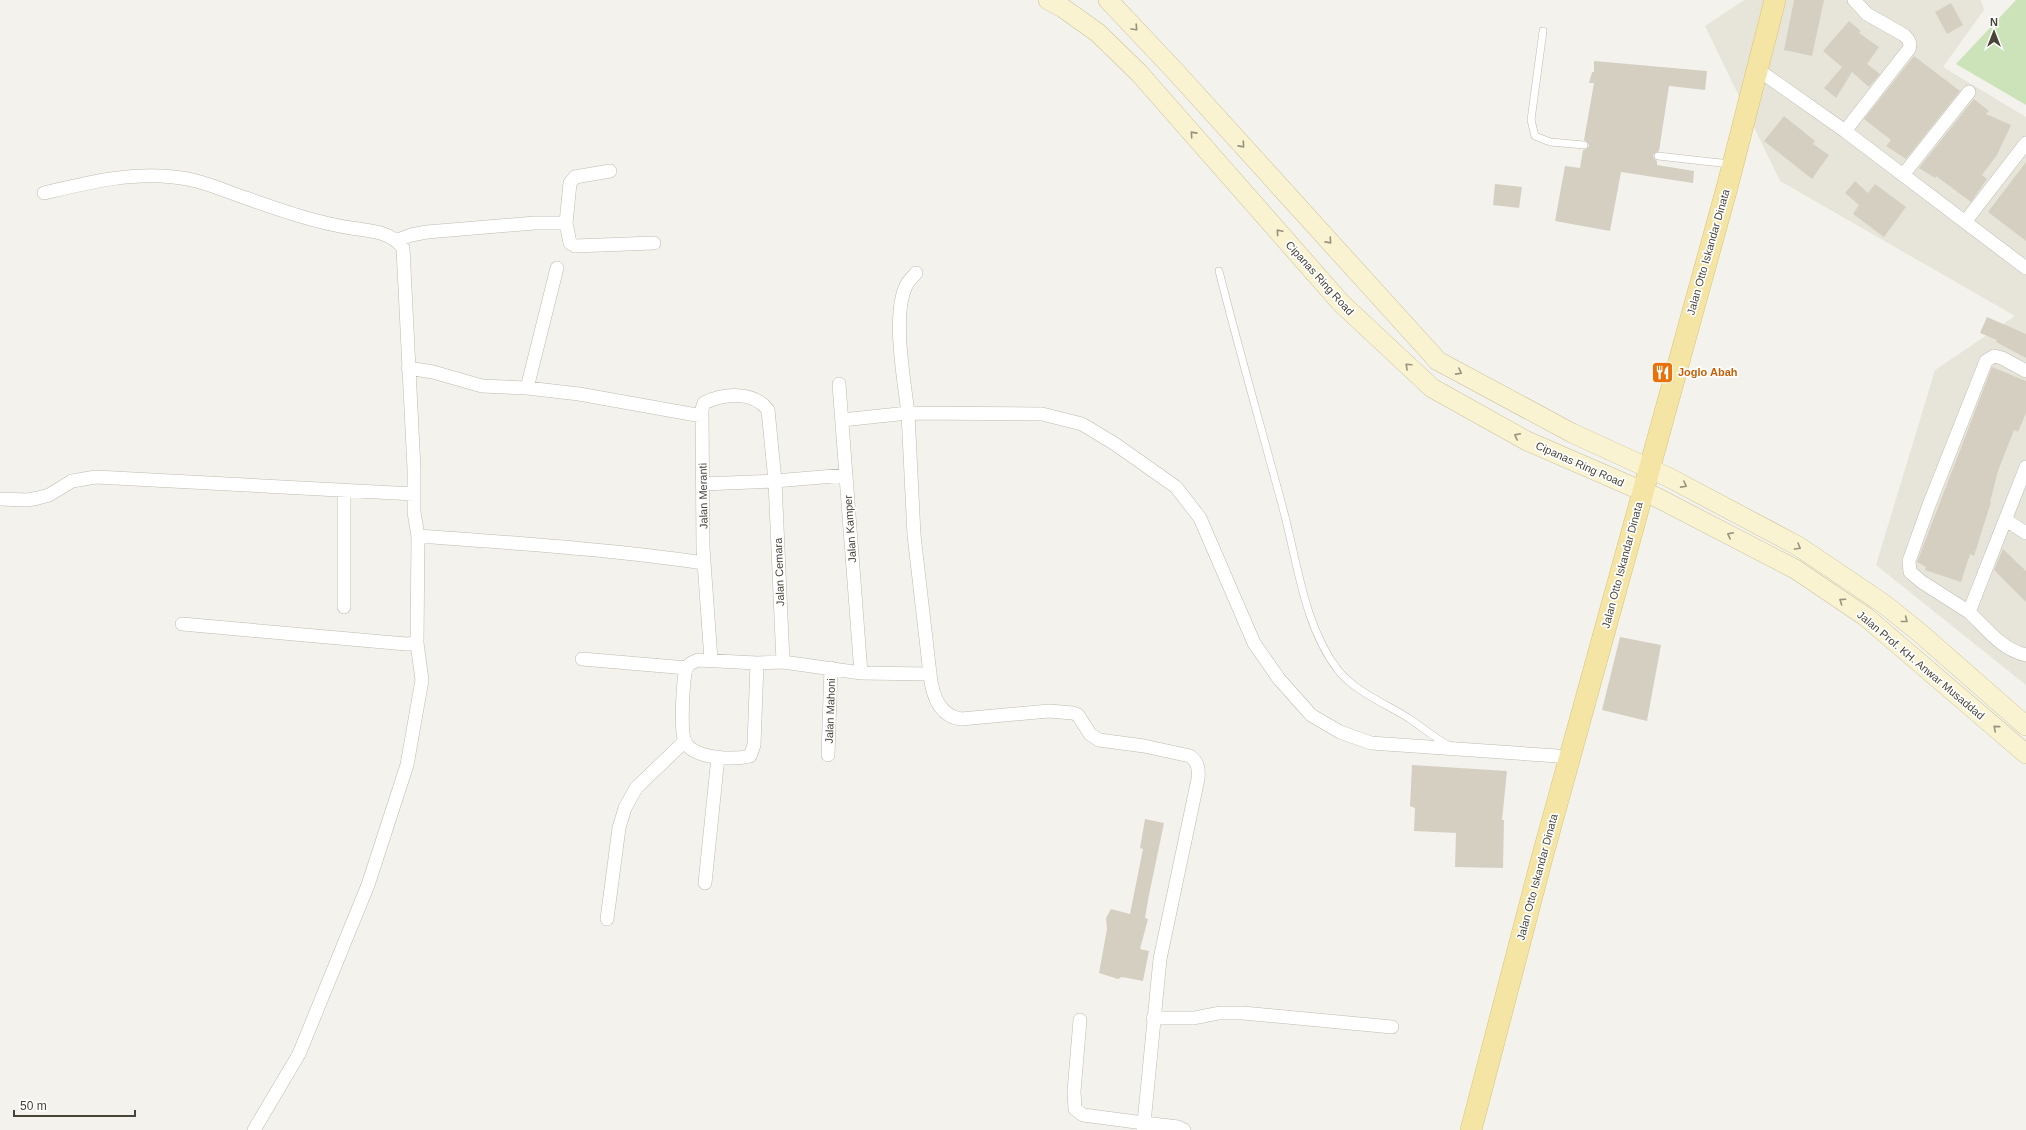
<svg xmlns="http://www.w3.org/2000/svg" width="2026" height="1130" font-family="Helvetica,sans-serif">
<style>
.residential{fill:#e7e5da}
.green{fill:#cce3b9}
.building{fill:#d5cfc2}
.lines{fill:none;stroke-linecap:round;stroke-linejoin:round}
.lane-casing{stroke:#bfbbaf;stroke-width:8}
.street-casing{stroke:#bfbbaf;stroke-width:14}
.secondary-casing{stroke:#c8c29c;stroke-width:20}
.primary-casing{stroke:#d8c476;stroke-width:22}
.lane{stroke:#fff;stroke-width:7}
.street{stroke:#fff;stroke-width:13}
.secondary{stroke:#f9f3d1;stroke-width:19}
.primary{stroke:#f4e5a5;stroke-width:21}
.oneway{stroke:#98937e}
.labels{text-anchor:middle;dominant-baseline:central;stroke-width:3.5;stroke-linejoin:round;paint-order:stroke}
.street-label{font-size:11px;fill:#48443a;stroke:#fff}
.food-label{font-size:11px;font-weight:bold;fill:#c56008;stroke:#fff;text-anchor:start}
</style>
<rect width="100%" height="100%" fill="#f4f2ec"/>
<path class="residential" d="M1744 0H1981L1984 10 1943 67 2026 117V685L1876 565 1935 370 2015 316 1780 181 1705 26Z"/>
<path class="green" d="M2016 0H2026V105L1956 64Z"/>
<path class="building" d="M1794 0H1824L1812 56 1784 50Z
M1951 3 1963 25 1947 34 1935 12Z
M1849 21 1861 31 1859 33 1879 47 1867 64 1880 74 1869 87 1852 72 1836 98 1824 88 1842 67 1823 51Z
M1914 56 1960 91 1906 159 1886 146 1891 140 1864 119Z
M1594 61 1707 71 1705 90 1669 86 1659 151 1653 155 1654 158 1657 161V165L1694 171 1693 183 1621 172 1610 231 1555 221 1565 166 1580 168 1583 150 1586 149 1589 146 1588 143 1584 140 1594 83H1589L1592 72H1594Z
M1974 99 1989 111 1986 114 2011 125 1997 155 1982 175 1987 179 1971 202 1936 176 1935 178 1919 168Z
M1784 116 1815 141 1813 144 1829 155 1812 179 1764 141Z
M2026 162V241L1988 212Z
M1855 181 1868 193 1875 184 1906 207 1884 237 1853 214 1859 205 1845 193Z
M1495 184 1522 187 1519 208 1493 205Z
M1987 317 2026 334V358L1996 342 1997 340 1980 333Z
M1992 367 2026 381V413L2018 432 2014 430 1998 471 1990 502H1991L1974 556 1970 554 1961 582 1925 570 1926 567 1917 562Z
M2003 549 2026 571V602L1994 570Z
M1620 637 1661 645 1647 721 1602 710Z
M1412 765 1507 771 1502 820H1504L1503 868 1455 867 1456 833 1414 831 1415 808 1410 806Z
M1145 819 1164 823 1149 895 1145 918 1148 919 1140 949 1149 951 1143 981 1122 977 1118 979 1099 973 1107 929 1106 918 1111 909 1130 914 1143 849 1140 848Z"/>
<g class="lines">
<defs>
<path id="lane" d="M1543 31 1531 120 1535 136 1550 142 1584 145
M1658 156 1730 164
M1219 271C1239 350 1261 427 1282 505 1297 558 1303 625 1338 670 1354 691 1388 705 1410 719 1423 728 1436 739 1450 746"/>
<path id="street" d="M1757 69 1845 131 2026 268
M1845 131 1909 49C1911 42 1909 40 1904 35L1867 14 1854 0
M1903 175 1969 92
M44 193C87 183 129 172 173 177 197 179 218 188 240 196 277 209 313 222 351 228 370 231 391 231 403 248L414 469V512L418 536 417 643 406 644 182 624
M1965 222 2026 143
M566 223 570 183 575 177 610 171
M398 240 411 235 427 232 535 223H566L570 243 575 246 654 243
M408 368 433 372 482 386 527 388 579 394 702 416
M2026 371 2002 358 1994 356 1986 361 1929 505 1909 561 1910 572 1922 582 1969 612 2026 467
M839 384 861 673
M527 388 557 268
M842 420 908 413C904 380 892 315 906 286 908 281 913 277 916 273
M703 484 775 481 846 475
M0 499 27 500 38 498 49 495 72 481 96 477 414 494
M2006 520 2026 533
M418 536C513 543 610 549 704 563
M344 607V490
M1969 612C1986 628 2002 650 2026 655
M582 659 687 668
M711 660 703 548 702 409 704 403C724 393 754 391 768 410L775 481 783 662
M757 663 754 745 750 756C734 760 694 759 685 742 680 732 683 680 686 669 688 664 693 662 698 660L757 663 783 662 861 673 930 674 914 535 908 413 1042 414 1082 424 1115 444 1176 487 1200 518 1254 643 1279 679 1304 707 1311 715 1340 732 1371 743 1557 756 1569 759
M930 674C932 694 939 716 961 719L1049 711 1073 713 1078 715 1090 734 1099 740 1144 746 1190 756C1198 762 1199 769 1198 779L1160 959 1144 1123 1178 1127 1184 1130
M828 755 831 668
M705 883 718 757
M607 919 619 828 625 808 636 788 685 741
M1153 1018H1194L1219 1013H1243L1392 1027
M1080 1020 1074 1091 1075 1109 1083 1115 1144 1123 1143 1130
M254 1130 299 1054 368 885 407 765 422 680 417 643"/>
<path id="secondary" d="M1048 0 1063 8 1098 33 1139 73 1341 303 1432 388 1527 441 1656 497 1795 569 1866 617 2026 754
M1108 0 1175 71 1438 361 1572 433 1668 477 1798 546 1884 604 1920 633 2026 726"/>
<path id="primary" d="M1471 1130 1542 858 1728 184 1775 0"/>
</defs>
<use href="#lane" class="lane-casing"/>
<use href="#street" class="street-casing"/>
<use href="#secondary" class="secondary-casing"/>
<use href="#primary" class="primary-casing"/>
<use href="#lane" class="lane"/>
<use href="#street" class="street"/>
<use href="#secondary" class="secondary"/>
<use href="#primary" class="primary"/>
</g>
<defs><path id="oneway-chevron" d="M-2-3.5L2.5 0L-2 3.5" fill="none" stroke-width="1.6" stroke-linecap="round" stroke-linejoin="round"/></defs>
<g class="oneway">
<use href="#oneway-chevron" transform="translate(1135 28) rotate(47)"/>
<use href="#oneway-chevron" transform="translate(1193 134) rotate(-132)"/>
<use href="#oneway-chevron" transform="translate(1242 145) rotate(48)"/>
<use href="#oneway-chevron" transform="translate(1279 232) rotate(-131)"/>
<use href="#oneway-chevron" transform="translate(1329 241) rotate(48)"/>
<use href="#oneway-chevron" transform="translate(1408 366) rotate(-137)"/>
<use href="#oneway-chevron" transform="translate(1459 372) rotate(28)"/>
<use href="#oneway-chevron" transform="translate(1517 436) rotate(-153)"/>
<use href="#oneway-chevron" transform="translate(1684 485) rotate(28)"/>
<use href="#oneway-chevron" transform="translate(1730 535) rotate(-153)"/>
<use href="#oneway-chevron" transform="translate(1798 547) rotate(30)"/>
<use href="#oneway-chevron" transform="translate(1842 601) rotate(-146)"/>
<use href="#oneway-chevron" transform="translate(1905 620) rotate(38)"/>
<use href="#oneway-chevron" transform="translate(1996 728) rotate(-139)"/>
</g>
<defs>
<symbol id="restaurant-square" viewBox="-11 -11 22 22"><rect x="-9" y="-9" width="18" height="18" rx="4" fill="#e8710a" stroke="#fff"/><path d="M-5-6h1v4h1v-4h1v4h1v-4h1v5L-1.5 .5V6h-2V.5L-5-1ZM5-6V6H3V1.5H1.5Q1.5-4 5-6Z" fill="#fff"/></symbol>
</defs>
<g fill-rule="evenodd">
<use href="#restaurant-square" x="1650" y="360" width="25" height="25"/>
</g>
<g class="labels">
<g class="street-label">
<text transform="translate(1708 252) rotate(-74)">Jalan Otto Iskandar Dinata</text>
<text transform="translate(1320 278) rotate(48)">Cipanas Ring Road</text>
<text transform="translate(1580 464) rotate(24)">Cipanas Ring Road</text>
<text transform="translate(703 496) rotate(-91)">Jalan Meranti</text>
<text transform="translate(850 529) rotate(-94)">Jalan Kamper</text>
<text transform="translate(1622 565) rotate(-75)">Jalan Otto Iskandar Dinata</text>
<text transform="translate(779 572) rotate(-92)">Jalan Cemara</text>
<text transform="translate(1921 665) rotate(40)">Jalan Prof. KH. Anwar Musaddad</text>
<text transform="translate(830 711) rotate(-88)">Jalan Mahoni</text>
<text transform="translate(1537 877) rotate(-75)">Jalan Otto Iskandar Dinata</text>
</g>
<g class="food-label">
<text x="1678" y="372">Joglo Abah</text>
</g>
</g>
<g transform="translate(1994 32)" stroke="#ffffff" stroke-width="3" paint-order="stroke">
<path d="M0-3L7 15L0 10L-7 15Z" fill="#48443a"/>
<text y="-6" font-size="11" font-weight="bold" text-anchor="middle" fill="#48443a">N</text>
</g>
<path d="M14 1110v6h121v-6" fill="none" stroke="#48443a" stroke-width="2"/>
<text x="20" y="1110" font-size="12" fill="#48443a" stroke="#ffffff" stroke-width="3" paint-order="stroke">50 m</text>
</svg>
